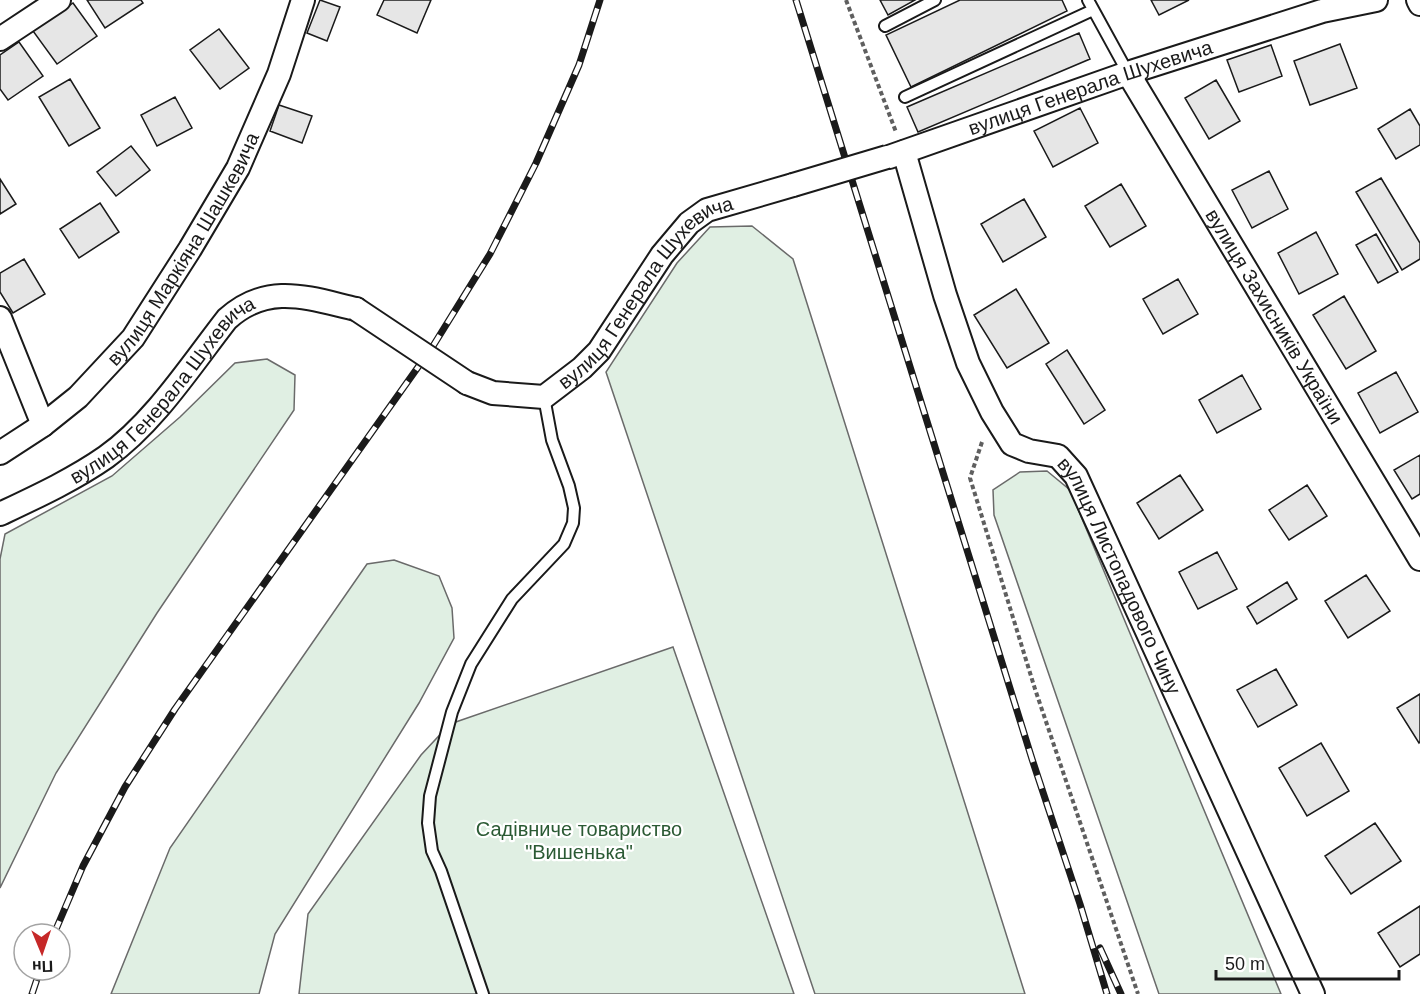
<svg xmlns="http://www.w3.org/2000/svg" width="1420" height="994" font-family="Arial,sans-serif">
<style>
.green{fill:#e0efe3;stroke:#6a6a6a;stroke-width:1.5}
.building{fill:#e6e6e6;stroke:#1a1a1a;stroke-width:1.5}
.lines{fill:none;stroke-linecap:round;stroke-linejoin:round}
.lane-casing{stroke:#1a1a1a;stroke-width:14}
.street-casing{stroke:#1a1a1a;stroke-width:26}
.path{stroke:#5f5f5f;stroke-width:4;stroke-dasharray:4.5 3;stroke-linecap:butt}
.lane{stroke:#fff;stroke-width:10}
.street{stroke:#fff;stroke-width:22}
.rail-casing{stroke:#1a1a1a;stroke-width:7}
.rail{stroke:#fff;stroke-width:4.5;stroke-dasharray:14;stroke-linecap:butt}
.street-bridge-casing{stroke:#1a1a1a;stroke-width:26;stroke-linecap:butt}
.street-bridge{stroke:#fff;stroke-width:22}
.labels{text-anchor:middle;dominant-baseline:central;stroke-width:4.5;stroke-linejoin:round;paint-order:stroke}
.street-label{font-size:20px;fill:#1a1a1a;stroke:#fff}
.park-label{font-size:20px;fill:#2b5a34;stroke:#fff}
</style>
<rect width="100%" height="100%" fill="#fff"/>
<path class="green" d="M752 226 793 259 1025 994H815L606 372 677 263 710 227Z
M267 359 295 375 294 410 157 613 56 773 0 888V559L5 534 112 476 180 417 235 363Z
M1047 471 1070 490 1281 994H1159L994 515 993 490 1020 472Z
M394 560 439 576 452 608 454 638 419 703 275 934 259 994H111L170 848 367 564Z
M673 647 794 994H299L308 914 421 755 450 724Z"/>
<path class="building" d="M87 0H141L143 3 105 28Z
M320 0 340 7 327 41 307 33Z
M384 0H431L417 33 377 15Z
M880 0H915L888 15Z
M960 0H1062L1067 11 911 87 886 35Z
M1151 0H1189L1159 15Z
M73 3 97 36 57 64 33 31Z
M219 29 249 68 220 89 190 50Z
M1079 33 1090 59 918 132 907 107Z
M19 42 43 76 8 100 0 89V55Z
M1340 44 1357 88 1310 105 1294 61Z
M1271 45 1282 76 1239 92 1227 60Z
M70 79 100 128 69 146 39 97Z
M1216 80 1240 121 1209 139 1185 98Z
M175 97 192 128 157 146 141 115Z
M279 105 312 116 302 143 270 131Z
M1080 108 1098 143 1053 167 1034 131Z
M1410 109 1420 126V145L1396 159 1378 129Z
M131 146 150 170 116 196 97 172Z
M1269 171 1288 209 1252 228 1232 190Z
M1381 178 1420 243V259L1402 270 1356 192Z
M0 179 16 204 0 214Z
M1121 184 1146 226 1110 247 1085 206Z
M1024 199 1046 237 1003 262 981 224Z
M100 203 119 232 79 258 60 229Z
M1316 232 1338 274 1299 294 1278 253Z
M1376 234 1398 272 1378 283 1356 245Z
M24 259 45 294 13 313 0 292V273Z
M1178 279 1198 314 1163 334 1143 299Z
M1016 289 1049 343 1007 368 974 315Z
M1344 296 1376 351 1346 369 1313 315Z
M1067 350 1105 410 1084 424 1046 364Z
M1396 372 1418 412 1380 433 1358 393Z
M1242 375 1261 409 1217 433 1199 400Z
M1420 455V494L1412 499 1394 470Z
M1180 475 1203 510 1159 539 1137 503Z
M1307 485 1327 516 1289 540 1269 510Z
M1217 552 1237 589 1198 609 1179 572Z
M1366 575 1390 611 1348 638 1325 601Z
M1287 582 1297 599 1257 624 1247 607Z
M1276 669 1297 705 1258 727 1237 690Z
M1420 694V742L1419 743 1397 708Z
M1321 743 1349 791 1307 816 1279 768Z
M1375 823 1401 861 1351 894 1325 856Z
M1420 906V954L1400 967 1378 933Z"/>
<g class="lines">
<defs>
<path id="lane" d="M1088 0 1128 73
M885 26 935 0
M905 97 1093 10
M483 994 441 871 432 851 428 823 430 796 452 712 471 664 512 599 564 544 573 523 574 508 569 486 552 440 544 397"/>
<g id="street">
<path d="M1418 0 1420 4"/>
<path d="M0 39 59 0"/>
<path id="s1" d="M1128 73 1420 559"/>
<path id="s2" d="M904 152 945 295 968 363 992 412 1012 444 1029 451 1058 456 1076 476 1313 994"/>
<path id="s3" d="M889 157 1128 73 1322 11 1376 0"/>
<path d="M0 318 43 425"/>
<path id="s4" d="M467 383 493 393 544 397 582 368 599 351 662 255 689 223 707 210 793 185"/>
<path id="s5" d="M0 453 43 425 78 397 133 338 190 249 238 168 279 74 303 0"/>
<path id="s6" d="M0 514C36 497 73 480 106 457 154 423 191 365 227 319 268 282 308 298 356 309"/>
</g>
</defs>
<use href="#lane" class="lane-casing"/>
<use href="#street" class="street-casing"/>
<path class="path" d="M846 0 896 132
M982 442 970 478 1035 689 1138 994"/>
<use href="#lane" class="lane"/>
<use href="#street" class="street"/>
<defs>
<path id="rail" d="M796 0 1032 759 1080 904 1107 994
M54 934 83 866 125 787 175 709 433 346 490 254 536 163 579 65 600 0
M1100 948 1121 994
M32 994 40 970"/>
</defs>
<use href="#rail" class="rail-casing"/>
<use href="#rail" class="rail"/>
<defs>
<path id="street-bridge" d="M793 185 887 157
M356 309 467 383"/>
</defs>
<use href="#street-bridge" class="street-bridge-casing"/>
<use href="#street-bridge" class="street-bridge"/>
</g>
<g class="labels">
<g class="street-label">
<text stroke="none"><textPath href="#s3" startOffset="213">вулиця Генерала Шухевича</textPath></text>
<text stroke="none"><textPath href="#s5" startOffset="279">вулиця Маркіяна Шашкевича</textPath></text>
<text stroke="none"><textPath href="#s4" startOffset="228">вулиця Генерала Шухевича</textPath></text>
<text stroke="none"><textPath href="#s1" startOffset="284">вулиця Захисників України</textPath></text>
<text stroke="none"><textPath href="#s6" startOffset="208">вулиця Генерала Шухевича</textPath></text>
<text stroke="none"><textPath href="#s2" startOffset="496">вулиця Листопадового Чину</textPath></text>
</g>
<g class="park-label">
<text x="579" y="829">Садівниче товариство<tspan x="579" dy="23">"Вишенька"</tspan></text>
</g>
</g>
<g transform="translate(42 952) rotate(178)"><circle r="28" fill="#ffffff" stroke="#a3a3a3" stroke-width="1.5"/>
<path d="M0-4.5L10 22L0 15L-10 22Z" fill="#c62828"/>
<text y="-9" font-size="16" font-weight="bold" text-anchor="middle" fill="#1a1a1a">Пн</text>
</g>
<path d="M1216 970v9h183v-9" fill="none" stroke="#1a1a1a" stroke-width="3"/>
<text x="1225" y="970" font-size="18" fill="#1a1a1a" stroke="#ffffff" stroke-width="4.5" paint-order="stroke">50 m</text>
</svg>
